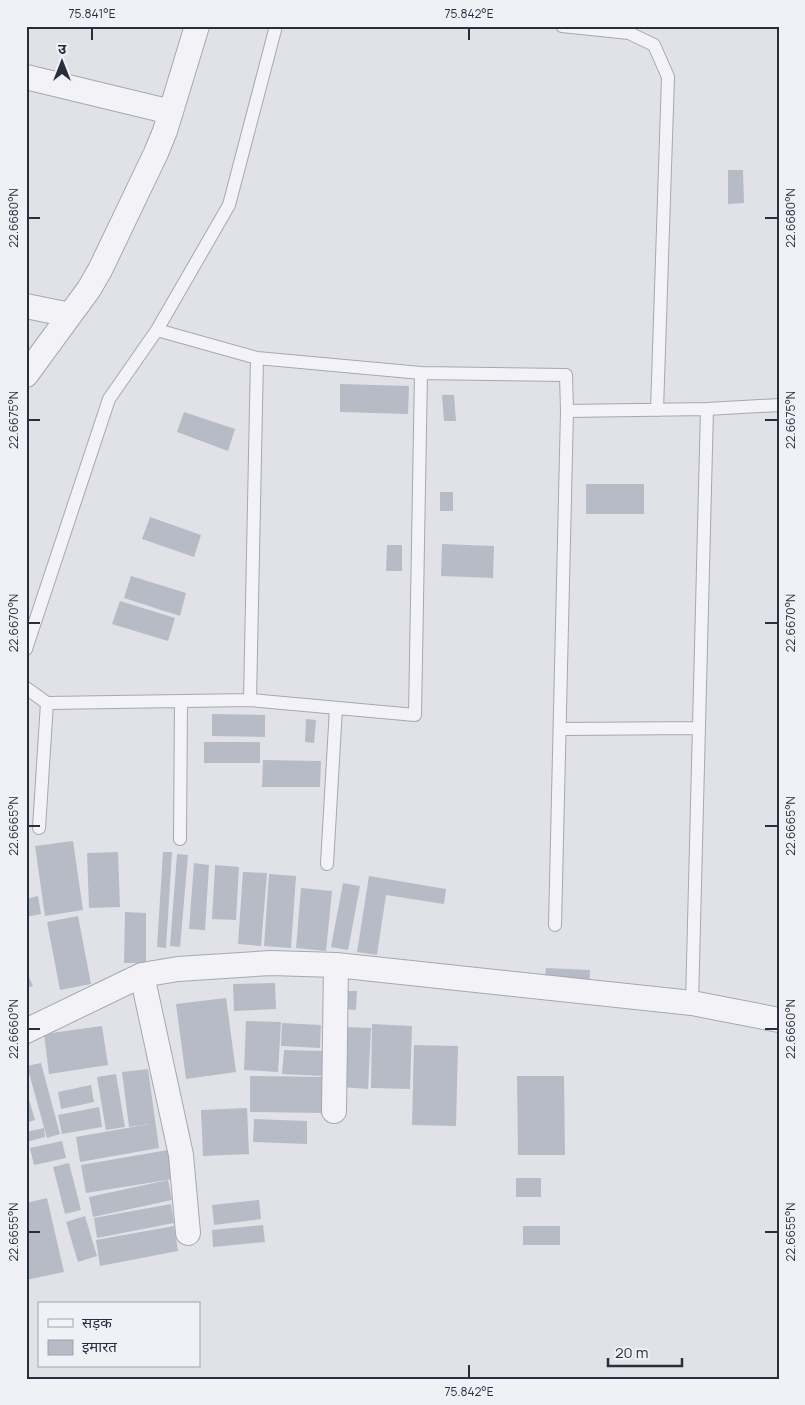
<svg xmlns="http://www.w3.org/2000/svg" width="805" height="1405" font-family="Manrope,'Noto Sans Devanagari',sans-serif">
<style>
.building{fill:#b7bbc5}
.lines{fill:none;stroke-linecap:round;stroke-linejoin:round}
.service-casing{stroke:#a5a8b2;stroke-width:14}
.minor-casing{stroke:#a5a8b2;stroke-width:26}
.service{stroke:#f3f3f7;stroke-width:12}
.minor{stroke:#f3f3f7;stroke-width:24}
.ticks{fill:none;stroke:#292e3f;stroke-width:2}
.neatline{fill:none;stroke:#292e3f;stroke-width:2}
.ticks-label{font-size:12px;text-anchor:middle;fill:#292e3f}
</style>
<rect width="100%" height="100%" fill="#e0e2e8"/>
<path class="building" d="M728 170H743L744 203 728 204Z
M340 384 409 386 408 414 340 412Z
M442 395H454L456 421H444Z
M184 412 235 429 228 451 177 432Z
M586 484H644V514H586Z
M440 492H453V511H440Z
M150 517 201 535 194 557 142 539Z
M442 544 494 546 493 578 441 576Z
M387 545H402V571H386Z
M131 576 186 593 180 616 124 598Z
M120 601 175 618 168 641 112 624Z
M212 714 265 715V737L212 736Z
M306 719 316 720 314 743 305 742Z
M204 742H260V763H204Z
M263 760 321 761 320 787H262Z
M73 841 83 910 45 916 35 846Z
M118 852 120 907 89 908 87 853Z
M163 852H172L166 948 157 947Z
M177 854 188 855 180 947 170 946Z
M194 863 209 865 205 930 189 929Z
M215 865 239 867 236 920 212 919Z
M243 872 267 873 261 946 238 944Z
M269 874 296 876 291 948 264 946Z
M369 876 446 889 444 904 386 895 377 955 357 952Z
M343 883 360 886 348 950 331 947Z
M301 888 332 891 326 951 296 948Z
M38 896 41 914 26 917V899Z
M125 912 146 913V963H124Z
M78 916 91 984 60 990 47 922Z
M546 968 590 970 589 990 544 986Z
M26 970 33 986 26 988Z
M275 983 276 1009 234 1011 233 984Z
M345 991H357L356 1010 344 1009Z
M226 998 236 1072 186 1079 176 1004Z
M246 1021 281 1022 278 1072 244 1070Z
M282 1023 321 1025 320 1048 281 1046Z
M372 1024 412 1026 410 1089 371 1088Z
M102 1026 108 1065 49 1074 44 1034Z
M346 1027 371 1028 368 1089 342 1087Z
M414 1045 458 1046 456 1126 412 1125Z
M284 1050 325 1051 324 1076 282 1074Z
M41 1063 60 1134 47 1138 27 1066Z
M148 1069 159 1148 80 1162 76 1137 150 1124 129 1127 122 1072Z
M116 1074 125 1127 106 1130 97 1077Z
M250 1076 324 1077 323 1113 250 1112Z
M517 1076H564L565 1155H518Z
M91 1085 94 1102 61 1109 58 1092Z
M26 1090 35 1120 26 1123Z
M99 1107 102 1127 62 1134 58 1115Z
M247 1108 249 1154 203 1156 201 1110Z
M254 1119 307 1121V1144L253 1142Z
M44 1128 45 1137 26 1142V1132Z
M62 1141 66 1158 34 1165 30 1148Z
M168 1150 173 1179 86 1193 81 1165Z
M69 1163 81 1210 65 1214 53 1167Z
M516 1178H541V1197H516Z
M168 1180 172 1200 93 1217 89 1197Z
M47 1198 64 1272 26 1280V1203Z
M259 1200 261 1219 214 1225 212 1205Z
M171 1204 174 1223 97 1238 94 1218Z
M85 1216 97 1256 78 1262 66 1222Z
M263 1225 265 1242 213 1247 212 1230Z
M174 1226 178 1251 100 1266 96 1240Z
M523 1226H560V1245H523Z"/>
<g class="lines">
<defs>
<path id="service" d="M562 26 629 33 654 45 668 77 657 410
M157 330 229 205 276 26
M257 358 421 373
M707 409 779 405
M26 649 109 399 157 330 257 358 250 700
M26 688 47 703 250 700 415 715 421 373 566 375 567 411
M560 729 699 728
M39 828 47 703
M180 839 181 701
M327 864 336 708
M555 925 567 411 707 409 692 1003"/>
<path id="minor" d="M26 77 171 112
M26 306 70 315
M26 375 89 289 100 270 156 153 165 131 197 26
M142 975 181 1155 188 1233
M26 1031 142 975 178 969 271 963 336 965 692 1003 779 1020
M334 1111 336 965"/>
</defs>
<use href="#service" class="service-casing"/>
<use href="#minor" class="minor-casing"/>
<use href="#service" class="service"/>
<use href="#minor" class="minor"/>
</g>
<path class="ticks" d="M92 28V40M469 28V40M28 218H40M765 218H778M28 420H40M765 420H778M28 623H40M765 623H778M28 826H40M765 826H778M28 1029H40M765 1029H778M28 1232H40M765 1232H778M469 1365V1378"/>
<rect width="805" height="1405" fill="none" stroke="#eff1f6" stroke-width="55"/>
<rect x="38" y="1302" width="162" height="65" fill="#eff1f6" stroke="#a0a3ad"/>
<rect x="48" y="1319" width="25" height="8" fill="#f3f3f7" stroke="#a0a3ad"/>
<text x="82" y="1328" font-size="15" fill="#292e3f">सड़क</text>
<rect x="48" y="1340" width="25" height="15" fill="#b7bbc5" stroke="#a0a3ad"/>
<text x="82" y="1352" font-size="15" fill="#292e3f">इमारत</text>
<g transform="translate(62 62)" stroke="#eff1f6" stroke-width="4" paint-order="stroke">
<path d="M0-4L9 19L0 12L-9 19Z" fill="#292e3f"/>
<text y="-8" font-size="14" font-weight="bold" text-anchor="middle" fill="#292e3f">उ</text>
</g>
<path d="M608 1358v8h74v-8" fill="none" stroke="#292e3f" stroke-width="2.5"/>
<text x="615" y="1358" font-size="15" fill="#292e3f" stroke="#eff1f6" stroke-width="4" paint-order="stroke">20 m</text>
<rect x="28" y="28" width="750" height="1350" class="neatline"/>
<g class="ticks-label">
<text x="92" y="18">75.841°E</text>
<text x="469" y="18">75.842°E</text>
<text transform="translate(14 218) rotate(-90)" y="4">22.6680°N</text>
<text transform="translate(791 218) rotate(-90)" y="4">22.6680°N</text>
<text transform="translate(14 420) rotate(-90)" y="4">22.6675°N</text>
<text transform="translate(791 420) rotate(-90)" y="4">22.6675°N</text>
<text transform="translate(14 623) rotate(-90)" y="4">22.6670°N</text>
<text transform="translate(791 623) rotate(-90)" y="4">22.6670°N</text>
<text transform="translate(14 826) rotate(-90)" y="4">22.6665°N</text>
<text transform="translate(791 826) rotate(-90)" y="4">22.6665°N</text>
<text transform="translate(14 1029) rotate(-90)" y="4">22.6660°N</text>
<text transform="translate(791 1029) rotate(-90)" y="4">22.6660°N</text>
<text transform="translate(14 1232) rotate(-90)" y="4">22.6655°N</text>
<text transform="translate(791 1232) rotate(-90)" y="4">22.6655°N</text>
<text x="469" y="1396">75.842°E</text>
</g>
</svg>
